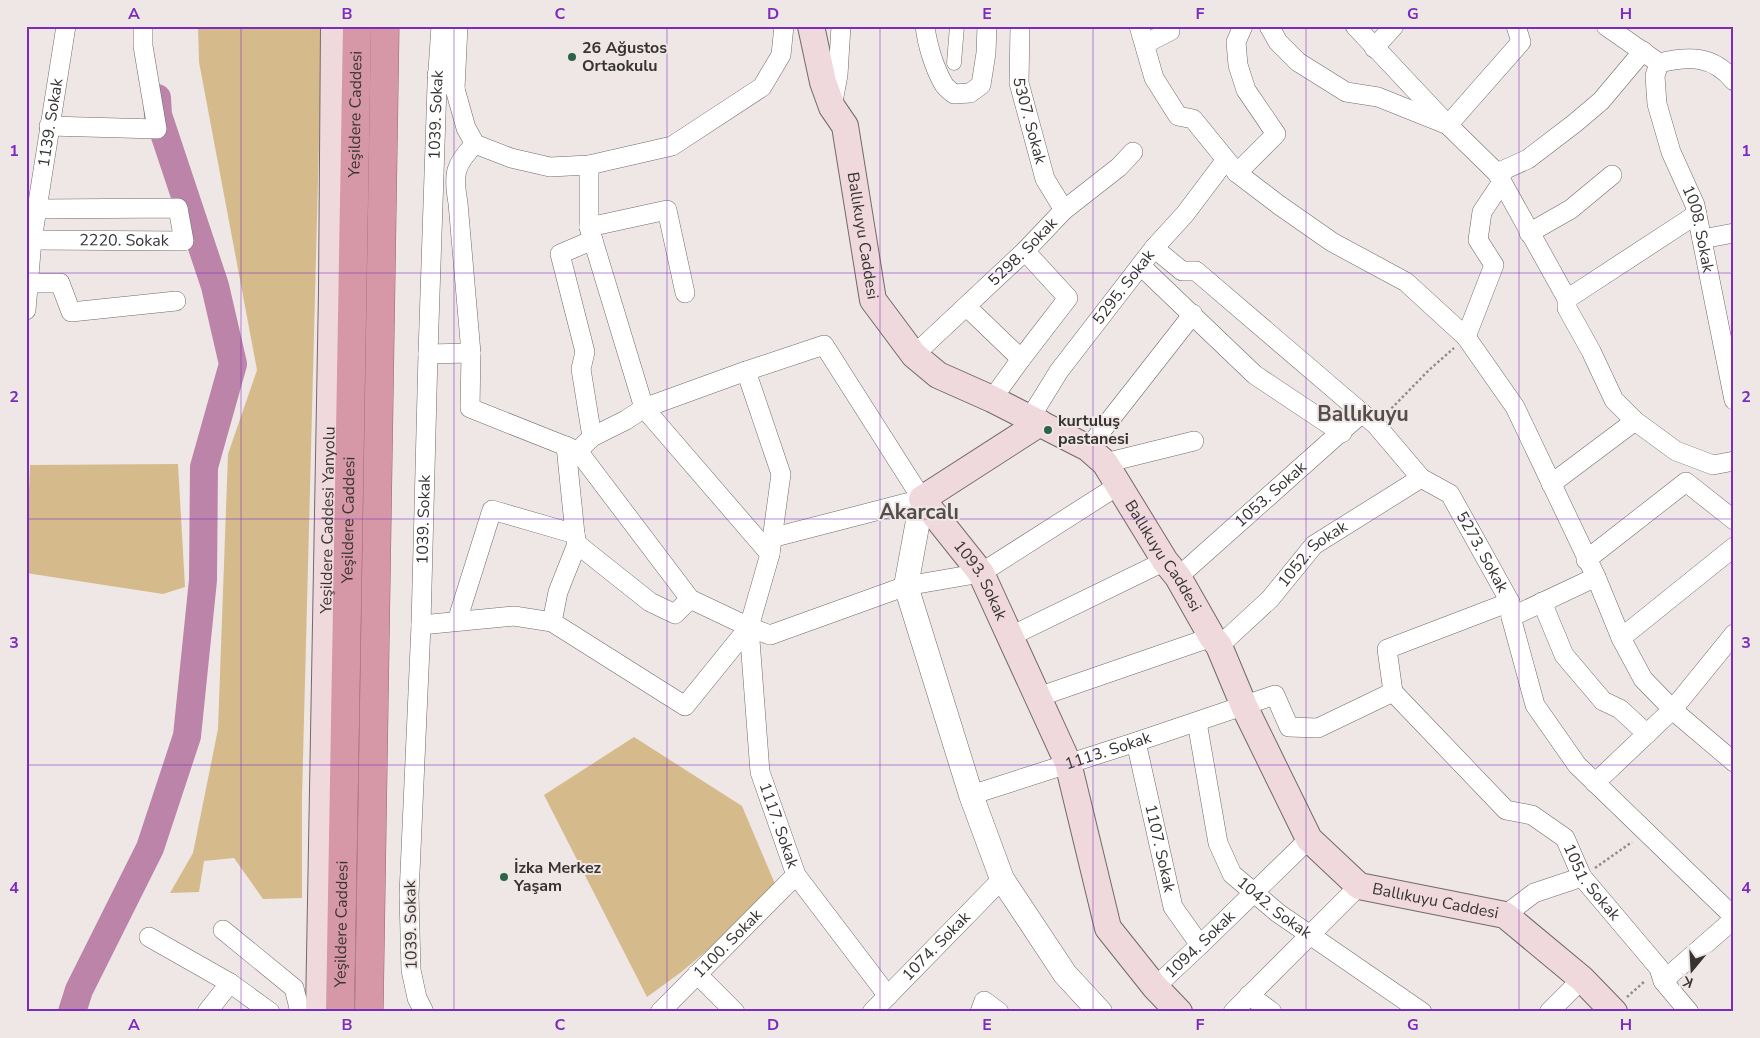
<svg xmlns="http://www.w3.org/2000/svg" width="1760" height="1038" font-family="'Nunito Sans',sans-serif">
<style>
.green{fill:#d5bb8b}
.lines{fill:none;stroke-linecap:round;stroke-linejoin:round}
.river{stroke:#bb84a8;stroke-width:28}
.pedestrian-casing{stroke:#716a68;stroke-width:15}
.minor-casing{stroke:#716a68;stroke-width:20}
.tertiary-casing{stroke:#716a68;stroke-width:25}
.secondary-casing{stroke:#716a68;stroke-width:28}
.trunk-casing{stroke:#98646e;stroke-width:29}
.path{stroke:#918c8b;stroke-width:2.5;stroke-dasharray:2.5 2.5;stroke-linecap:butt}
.pedestrian{stroke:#fff;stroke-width:14}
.minor{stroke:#fff;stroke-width:19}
.tertiary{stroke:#fff;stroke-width:24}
.secondary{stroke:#f0d9dd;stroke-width:26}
.trunk{stroke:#d698a6;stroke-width:28}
.grid{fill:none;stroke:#7b2cbf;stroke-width:1;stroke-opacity:0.55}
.poi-dot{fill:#2d6348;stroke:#efe7e5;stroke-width:2}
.labels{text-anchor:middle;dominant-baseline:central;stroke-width:4;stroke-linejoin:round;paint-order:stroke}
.poi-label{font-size:16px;font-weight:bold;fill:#363332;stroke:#efe7e5;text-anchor:start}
.street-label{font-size:16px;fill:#363332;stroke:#efe7e5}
.district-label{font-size:21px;font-weight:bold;fill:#544d4b;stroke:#efe7e5}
.neatline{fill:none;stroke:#7b2cbf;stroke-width:2}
.grid-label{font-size:16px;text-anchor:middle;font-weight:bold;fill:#7b2cbf}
</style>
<rect width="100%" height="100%" fill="#efe7e5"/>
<path class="green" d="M198 26H322L302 797V898L263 899 234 858 204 861 199 892 170 893 193 853 218 729 228 454 257 370 199 62Z
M178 464 185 587 163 594 26 573 30 465Z
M634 737 742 806 778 891 680 973 647 997 544 795Z"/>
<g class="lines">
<path class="river" d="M72 1012 79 990 150 848 187 736 203 580 204 467 233 364 215 286 158 115 157 98"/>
<defs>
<path id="pedestrian" d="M954 63 957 26"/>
<g id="minor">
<path d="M925 26C927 44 934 67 943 83 945 87 950 91 954 94L970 93 981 85 986 53 987 26"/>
<path id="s1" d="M1020 26 1019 83 1045 179 1064 210"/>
<path d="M1139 26 1154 78 1178 116 1193 119 1237 173 1279 205 1332 242 1406 282 1466 337 1515 407 1596 577 1621 638 1643 679 1675 712 1734 762"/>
<path d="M1269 26 1278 42 1298 62 1346 92 1378 97 1448 125 1521 42 1516 26"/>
<path d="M1355 26 1448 125 1497 173 1567 299V308L1591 351 1614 400 1635 421 1676 451 1713 465 1734 461"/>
<path d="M1606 26 1659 63C1689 56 1713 55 1734 81"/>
<path d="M1145 44 1170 31V26"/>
<path d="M1374 48 1394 26"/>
<path id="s2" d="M1659 63 1655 76 1657 104 1671 152 1695 205 1734 400"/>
<path d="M437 75 455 89 466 128 475 144 511 158 550 167 589 165 672 146 762 87 781 55 784 26"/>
<path d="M455 89 458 26"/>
<path d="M832 107 838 75 841 26"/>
<path d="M49 126 157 129 143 46V26"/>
<path d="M589 165V227L644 408 770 554"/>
<path d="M1237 173 1276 134 1246 90 1238 65 1236 42 1243 26"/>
<path d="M1497 173 1528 159 1575 123 1601 101 1643 51"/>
<path d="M589 227 667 210 685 293"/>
<path d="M1529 233 1571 209 1612 175"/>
<path d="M1702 239 1734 233"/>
<path id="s3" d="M32 240 184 241 178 208 37 209"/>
<path id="s4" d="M1154 248 1182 271H1196L1376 425 1421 478 1450 494 1510 602 1511 617 1535 705 1577 765 1734 917"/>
<path d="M1141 266 1255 375 1342 433"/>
<path d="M26 283H60L71 312 176 301"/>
<path d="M1567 299 1697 214"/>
<path d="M967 307 1021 359"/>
<path id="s5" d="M26 310 32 240 66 26"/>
<path d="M1466 337 1494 265 1478 240 1482 212 1502 182"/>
<path d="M471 353 458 203C453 175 454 165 475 144"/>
<path d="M428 354 471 353 470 408 578 451 690 599 749 627 770 635 906 586 981 573 1119 485"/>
<path id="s6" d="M914 355 1025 251 1064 210 1119 167 1133 152"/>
<path d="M992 399 1021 359 1068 298 1025 251"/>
<path id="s7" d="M1030 418 1059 371 1154 248 1185 214 1225 161"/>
<path d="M592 437 581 369 585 352 560 254 593 240"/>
<path d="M566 446 575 534"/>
<path d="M1088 448 1193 314"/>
<path d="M578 451 592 437 626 420 644 408 746 371 824 345 922 499 771 538"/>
<path d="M1105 463 1194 441"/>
<path d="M1551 484 1635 421"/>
<path d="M577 544 650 602 675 614 690 599"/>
<path d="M1586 560 1686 482 1734 520"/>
<path id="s8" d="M1178 577 1362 413"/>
<path d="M1542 602 1564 655 1603 701 1620 709 1647 734"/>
<path d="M1511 617 1596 577"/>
<path d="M457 621 492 510 575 534 577 544 558 592 552 622"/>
<path d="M421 625 514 616 552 622 685 706 749 627 770 554 781 474 746 371"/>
<path id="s9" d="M749 627 760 772 796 875 888 996"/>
<path d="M1009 637 1165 561"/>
<path d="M1621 638 1734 547"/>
<path id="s10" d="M1219 646 1270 599 1314 545 1421 478"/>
<path id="s11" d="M1393 692 1506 810 1532 815 1565 838 1582 877 1659 968 1663 981 1689 1012"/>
<path d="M1393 692 1387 649 1510 602"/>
<path d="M1038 697 1212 637"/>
<path id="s12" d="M1197 722 1218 843 1232 874 1278 913 1422 1012"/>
<path id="s13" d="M1136 742 1173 907 1200 945"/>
<path d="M1595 783 1673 709 1734 634"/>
<path id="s14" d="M971 795 1136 742 1275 695 1289 727 1318 728 1393 692"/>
<path d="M1505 915 1534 893 1582 877"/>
<path d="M223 930 294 988 300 1012"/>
<path d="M149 937 230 983 270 1012"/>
<path d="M697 974 735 1012"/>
<path d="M1663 981 1734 919"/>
<path id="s15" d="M1155 987 1200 945 1309 839"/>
<path d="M1249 995 1272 1012"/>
<path d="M207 1012 230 983"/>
<path id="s16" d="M424 1012 417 998 411 970 409 895 421 625 428 354 437 85 441 26"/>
<path id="s17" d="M660 1012 796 875"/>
<path id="s18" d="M872 1012 1002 879"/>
<path d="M980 1012 984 1001 999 1012"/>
<path d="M1233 1012 1359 886"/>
<path d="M1549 1012 1582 979"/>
</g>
<path id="tertiary" d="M922 499 906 586 971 795 1002 879 1065 974 1100 1012"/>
<g id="secondary">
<path id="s19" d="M811 26 823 82 832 107 845 126 873 300 914 355 938 375 992 399 1088 448 1105 463 1165 561 1178 577 1212 637 1219 646 1244 706 1309 839 1359 886 1505 915 1582 979 1614 1012"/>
<path id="s20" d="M1040 423 922 499 981 573 1068 763 1108 928 1155 987 1179 1012"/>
<path id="s21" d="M319 1012 332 291 334 26"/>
</g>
<g id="trunk">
<path id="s22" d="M340 1012 357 26"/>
<path d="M369 1012 385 26"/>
</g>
</defs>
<use href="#pedestrian" class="pedestrian-casing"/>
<use href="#minor" class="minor-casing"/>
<use href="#tertiary" class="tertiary-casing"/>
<use href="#secondary" class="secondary-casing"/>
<use href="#trunk" class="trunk-casing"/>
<path class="path" d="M1388 412 1429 370 1454 348
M1595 868 1632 842
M1627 997 1645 981"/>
<use href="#pedestrian" class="pedestrian"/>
<use href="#minor" class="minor"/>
<use href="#tertiary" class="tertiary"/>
<use href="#secondary" class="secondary"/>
<use href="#trunk" class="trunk"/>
</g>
<path class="grid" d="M241 26V1012M454 26V1012M667 26V1012M880 26V1012M1093 26V1012M1306 26V1012M1519 26V1012M26 273H1734M26 519H1734M26 765H1734"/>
<g class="poi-dot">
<circle cx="572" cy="57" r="5"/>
<circle cx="1048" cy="430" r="5"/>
<circle cx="504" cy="877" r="5"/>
</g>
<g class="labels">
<g class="poi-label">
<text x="582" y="48">26 Ağustos<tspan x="582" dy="18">Ortaokulu</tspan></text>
<text x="1058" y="421">kurtuluş<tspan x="1058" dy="18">pastanesi</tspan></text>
<text x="514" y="868">İzka Merkez<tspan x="514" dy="18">Yaşam</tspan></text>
</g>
<g class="street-label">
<text stroke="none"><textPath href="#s22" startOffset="898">Yeşildere Caddesi</textPath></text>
<text stroke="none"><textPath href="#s16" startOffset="900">1039. Sokak</textPath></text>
<text stroke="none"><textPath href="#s1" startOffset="96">5307. Sokak</textPath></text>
<text stroke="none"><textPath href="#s5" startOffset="189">1139. Sokak</textPath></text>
<text stroke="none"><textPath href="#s2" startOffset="174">1008. Sokak</textPath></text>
<text stroke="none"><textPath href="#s19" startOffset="218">Ballıkuyu Caddesi</textPath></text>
<text stroke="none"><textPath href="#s3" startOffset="92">2220. Sokak</textPath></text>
<text stroke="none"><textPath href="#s6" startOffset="150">5298. Sokak</textPath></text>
<text stroke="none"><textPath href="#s7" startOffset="161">5295. Sokak</textPath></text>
<text stroke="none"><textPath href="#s8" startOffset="124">1053. Sokak</textPath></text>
<text stroke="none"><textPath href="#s21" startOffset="492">Yeşildere Caddesi Yanyolu</textPath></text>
<text stroke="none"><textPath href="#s22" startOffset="492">Yeşildere Caddesi</textPath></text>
<text stroke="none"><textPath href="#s16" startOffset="495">1039. Sokak</textPath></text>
<text stroke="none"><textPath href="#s4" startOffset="456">5273. Sokak</textPath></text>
<text stroke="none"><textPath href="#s19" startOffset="682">Ballıkuyu Caddesi</textPath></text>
<text stroke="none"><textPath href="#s10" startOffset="132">1052. Sokak</textPath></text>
<text stroke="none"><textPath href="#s20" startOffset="241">1093. Sokak</textPath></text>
<text stroke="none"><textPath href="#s14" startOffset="144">1113. Sokak</textPath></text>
<text stroke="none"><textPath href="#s9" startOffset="202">1117. Sokak</textPath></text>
<text stroke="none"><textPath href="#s13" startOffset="109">1107. Sokak</textPath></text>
<text stroke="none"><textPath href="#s11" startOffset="282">1051. Sokak</textPath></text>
<text stroke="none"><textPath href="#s19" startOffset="1148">Ballıkuyu Caddesi</textPath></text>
<text stroke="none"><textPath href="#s12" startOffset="211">1042. Sokak</textPath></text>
<text stroke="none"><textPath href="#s22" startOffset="88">Yeşildere Caddesi</textPath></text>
<text transform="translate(411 925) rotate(-91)">1039. Sokak</text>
<text stroke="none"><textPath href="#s17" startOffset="96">1100. Sokak</textPath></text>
<text stroke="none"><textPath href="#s15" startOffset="62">1094. Sokak</textPath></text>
<text stroke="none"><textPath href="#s18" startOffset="92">1074. Sokak</textPath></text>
</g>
<g class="district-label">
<text x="1363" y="414">Ballıkuyu</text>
<text x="919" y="512">Akarcalı</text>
</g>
</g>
<rect width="1760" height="1038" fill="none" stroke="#efe7e5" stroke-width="55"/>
<g transform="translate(1692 970) rotate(198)" stroke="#efe7e5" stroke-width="4" paint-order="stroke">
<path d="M0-4L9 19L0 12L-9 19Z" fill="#363332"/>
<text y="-8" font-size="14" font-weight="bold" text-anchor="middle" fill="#363332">K</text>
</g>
<rect x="28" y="28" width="1704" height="982" class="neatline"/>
<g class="grid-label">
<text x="134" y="19">A</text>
<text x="347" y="19">B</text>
<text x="560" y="19">C</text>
<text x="773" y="19">D</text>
<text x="987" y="19">E</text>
<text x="1200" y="19">F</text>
<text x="1413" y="19">G</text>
<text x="1626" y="19">H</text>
<text x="14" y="156">1</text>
<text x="1746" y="156">1</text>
<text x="14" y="402">2</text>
<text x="1746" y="402">2</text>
<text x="14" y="648">3</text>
<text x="1746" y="648">3</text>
<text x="14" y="893">4</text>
<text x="1746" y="893">4</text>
<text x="134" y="1030">A</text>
<text x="347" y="1030">B</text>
<text x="560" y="1030">C</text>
<text x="773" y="1030">D</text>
<text x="987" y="1030">E</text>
<text x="1200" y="1030">F</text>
<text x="1413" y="1030">G</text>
<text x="1626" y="1030">H</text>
</g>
</svg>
